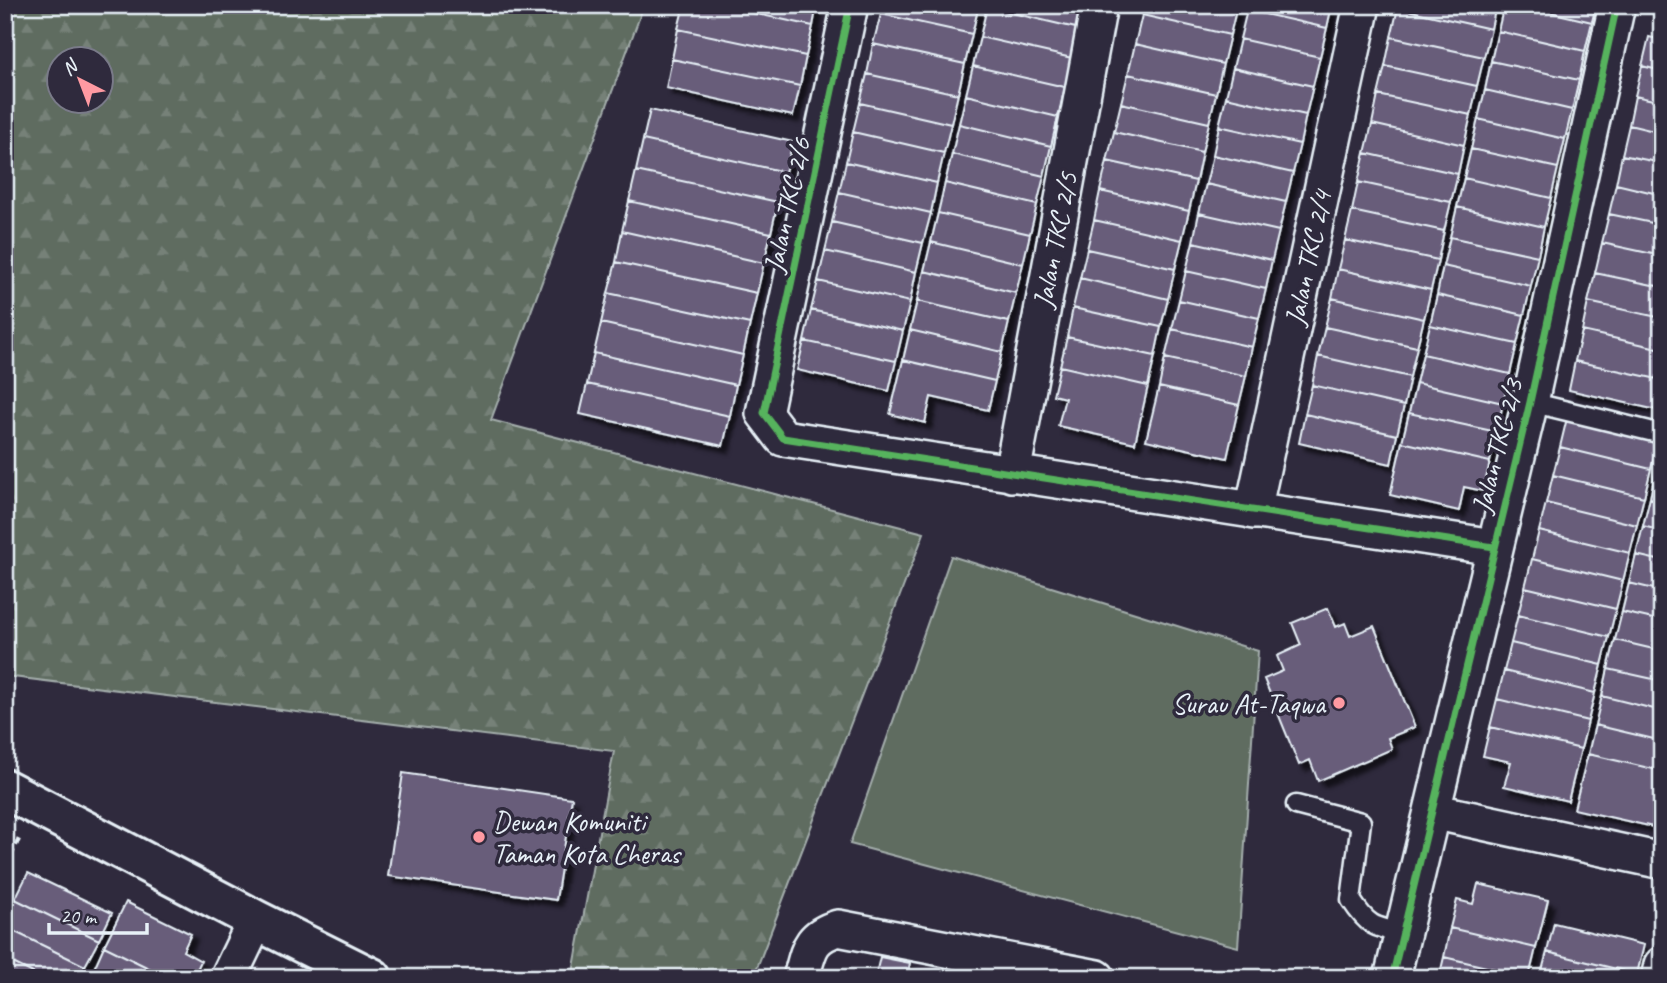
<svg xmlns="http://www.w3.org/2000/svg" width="1667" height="983" font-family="Caveat,sans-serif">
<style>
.green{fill:#5f6c61;stroke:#a4aeac;stroke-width:2}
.forest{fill:url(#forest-firs);stroke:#a4aeac;stroke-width:2;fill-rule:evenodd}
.building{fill:#675d7a;stroke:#e8f1f8;stroke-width:2;filter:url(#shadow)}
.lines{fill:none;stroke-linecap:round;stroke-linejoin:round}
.lane-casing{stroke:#e8f1f8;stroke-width:23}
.street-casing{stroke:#e8f1f8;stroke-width:40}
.secondary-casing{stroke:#e8f1f8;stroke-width:44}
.path{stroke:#e8f1f8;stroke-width:4.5;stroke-dasharray:7 5;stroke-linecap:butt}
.lane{stroke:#2f2a3d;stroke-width:18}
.street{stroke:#2f2a3d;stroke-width:35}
.secondary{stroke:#2f2a3d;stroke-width:38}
.cycleway-casing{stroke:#2f2a3d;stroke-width:11}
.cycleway{stroke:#56b35d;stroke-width:7}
.poi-dot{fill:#ff9aa2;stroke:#2f2a3d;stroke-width:2.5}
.labels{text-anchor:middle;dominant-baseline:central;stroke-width:7;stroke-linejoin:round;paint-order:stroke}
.street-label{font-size:28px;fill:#e8f1f8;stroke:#2f2a3d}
.poi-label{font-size:28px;fill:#e8f1f8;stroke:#2f2a3d;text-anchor:end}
</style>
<defs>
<pattern id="forest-firs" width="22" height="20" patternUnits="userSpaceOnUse" patternTransform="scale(1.75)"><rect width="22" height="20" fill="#5f6c61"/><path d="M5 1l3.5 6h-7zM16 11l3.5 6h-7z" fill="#768178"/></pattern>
<filter id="shadow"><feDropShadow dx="6" dy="6" stdDeviation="2" flood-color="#0009"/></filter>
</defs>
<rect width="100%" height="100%" fill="#2f2a3d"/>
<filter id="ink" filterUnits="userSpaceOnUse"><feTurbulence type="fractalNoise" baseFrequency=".0143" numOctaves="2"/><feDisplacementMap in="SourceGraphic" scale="14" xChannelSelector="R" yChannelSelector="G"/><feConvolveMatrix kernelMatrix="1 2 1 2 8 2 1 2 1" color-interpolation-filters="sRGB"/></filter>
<g filter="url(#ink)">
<path class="green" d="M951 556 1258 651 1238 947 850 844Z"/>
<path class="forest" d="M5 5H644L491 420 924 533 753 978H572L614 751 5 676ZM60 60H102V102H60Z"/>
<path class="building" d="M684 5H715L813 26 806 56 678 29Z
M715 5H817L813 26Z
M883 5H979L972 34 881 14Z
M987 5H1085L1080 29 987 7Z
M1144 5H1233L1237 6 1230 35 1142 15Z
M1248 5H1332L1327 28 1247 10Z
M1399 5H1496L1491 29 1398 8Z
M1504 5H1520L1592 22 1585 51 1498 31Z
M1520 5H1596L1592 22Z
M987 7 1080 29 1072 58 980 37Z
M1398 8 1491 29 1484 57 1391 37Z
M1247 10 1327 28 1320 57 1240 39Z
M881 14 972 34 965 64 873 44Z
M1142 15 1230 35 1223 64 1135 44Z
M678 29 806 56 800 86 672 59Z
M1498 31 1585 51 1579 80 1491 61Z
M980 37 1072 58 1065 87 973 66Z
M1391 37 1484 57 1477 86 1385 66Z
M1649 37 1662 40V71L1642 66Z
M1240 39 1320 57 1313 86 1233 68Z
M873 44 965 64 958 94 867 74Z
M1135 44 1223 64 1216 94 1128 74Z
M672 59 800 86 793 116 666 88Z
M1491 61 1579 80 1572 110 1485 90Z
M973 66 1065 87 1058 117 966 95Z
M1385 66 1477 86 1471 115 1378 95Z
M1642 66 1662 71V102L1635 96Z
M1233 68 1313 86 1306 115 1226 97Z
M867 74 958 94 951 124 860 103Z
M1128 74 1216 94 1209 123 1121 103Z
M1485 90 1572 110 1565 139 1478 119Z
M966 95 1058 117 1051 146 959 124Z
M1378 95 1471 115 1464 145 1372 124Z
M1635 96 1662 102V133L1629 125Z
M1226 97 1306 115 1300 144 1219 126Z
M860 103 951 124 944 153 853 132Z
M1121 103 1209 123 1202 152 1114 132Z
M650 110 793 142 785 172 643 140Z
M1478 119 1565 139 1558 168 1471 149Z
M959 124 1051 146 1044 176 952 154Z
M1372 124 1464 145 1458 174 1365 153Z
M1629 125 1662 133V163L1622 155Z
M1219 126 1300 144 1293 173 1213 155Z
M853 132 944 153 937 183 846 162Z
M1114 132 1202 152 1196 181 1107 161Z
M643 140 785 172 778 202 636 171Z
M1471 149 1558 168 1551 198 1464 178Z
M1365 153 1458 174 1451 202 1358 182Z
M952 154 1044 176 1037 205 945 183Z
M1213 155 1293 173 1286 202 1206 184Z
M1622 155 1662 163V195L1616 184Z
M1107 161 1196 181 1189 211 1100 191Z
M846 162 937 183 931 213 839 192Z
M636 171 778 202 771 233 629 201Z
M1464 178 1551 198 1544 227 1457 207Z
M1358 182 1451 202 1444 231 1352 211Z
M945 183 1037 205 1030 234 938 213Z
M1206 184 1286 202 1279 231 1199 213Z
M1616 184 1662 195V225L1609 214Z
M1100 191 1189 211 1182 240 1094 220Z
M839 192 931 213 923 243 832 222Z
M629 201 771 233 764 263 622 231Z
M1457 207 1544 227 1538 256 1450 237Z
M1352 211 1444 231 1438 260 1345 240Z
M938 213 1030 234 1023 264 931 242Z
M1199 213 1279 231 1272 260 1193 242Z
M1609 214 1662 225V256L1602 243Z
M1094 220 1182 240 1175 269 1087 249Z
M832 222 923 243 916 272 825 251Z
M622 231 764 263 757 293 616 262Z
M1450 237 1538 256 1531 286 1443 266Z
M1345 240 1438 260 1431 290 1338 269Z
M931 242 1023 264 1016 293 924 271Z
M1193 242 1272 260 1266 289 1186 271Z
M1602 243 1662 256V287L1595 273Z
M1087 249 1175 269 1168 299 1080 278Z
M825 251 916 272 910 302 818 281Z
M616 262 757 293 750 324 608 293Z
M1443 266 1531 286 1524 315 1437 295Z
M1338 269 1431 290 1424 319 1332 298Z
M924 271 1016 293 1009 322 917 301Z
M1186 271 1266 289 1259 318 1179 300Z
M1595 273 1662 287V318L1588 302Z
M1080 278 1168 299 1161 327 1073 308Z
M818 281 910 302 903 331 811 310Z
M608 293 750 324 743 355 601 323Z
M1437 295 1524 315 1517 344 1430 325Z
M1332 298 1424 319 1417 347 1325 327Z
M1179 300 1259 318 1252 347 1172 329Z
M917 301 1009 322 1002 352 910 330Z
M1588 302 1662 318V349L1582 331Z
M1073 308 1161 327 1155 356 1067 337Z
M811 310 903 331 896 361 804 341Z
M601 323 743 355 736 385 594 353Z
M1430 325 1517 344 1510 374 1423 354Z
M1325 327 1417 347 1410 377 1318 356Z
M1172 329 1252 347 1246 376 1165 358Z
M910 330 1002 352 995 381 903 360Z
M1582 331 1662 349V380L1575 361Z
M1067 337 1155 356 1148 386 1060 366Z
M804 341 896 361 889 391 797 370Z
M594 353 736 385 730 416 587 384Z
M1423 354 1510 374 1503 403 1416 383Z
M1318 356 1410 377 1404 406 1312 385Z
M1165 358 1246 376 1239 405 1159 387Z
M903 360 995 381 988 410 931 397 925 423 890 414Z
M1575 361 1662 380 1661 411 1569 390Z
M1060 366 1148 386 1135 443 1058 426 1065 398 1053 395Z
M1416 383 1503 403 1497 432 1409 413Z
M587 384 730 416 723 446 580 414Z
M1312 385 1404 406 1397 435 1305 414Z
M1159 387 1239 405 1227 458 1146 440Z
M1409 413 1497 432 1490 462 1402 442Z
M1305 414 1397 435 1391 464 1299 443Z
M1567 418 1658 441 1651 469 1560 447Z
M1402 442 1490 462 1483 491 1464 487 1459 511 1390 495Z
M1560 447 1651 469 1644 497 1553 475Z
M1656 470 1662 471V501L1650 498Z
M1553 475 1644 497 1637 525 1546 503Z
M1650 498 1662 501V531L1643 526Z
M1546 503 1637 525 1630 553 1539 531Z
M1643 526 1662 531V561L1636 555Z
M1539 531 1630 553 1623 581 1532 559Z
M1636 555 1662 561V591L1629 583Z
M1532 559 1623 581 1616 609 1525 587Z
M1629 583 1662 591V621L1622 612Z
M1525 587 1616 609 1609 637 1518 615Z
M1328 608 1336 627 1345 623 1350 636 1374 626 1415 727 1388 738 1392 749 1318 781 1310 760 1299 765 1264 679 1283 671 1277 656 1301 645 1292 623Z
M1622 612 1662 621V651L1615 640Z
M1518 615 1609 637 1602 665 1511 643Z
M1615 640 1662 651V681L1608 669Z
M1511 643 1602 665 1595 693 1504 671Z
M1608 669 1662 681V711L1602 696Z
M1504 671 1595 693 1588 721 1497 699Z
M1602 696 1662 711V741L1595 725Z
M1497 699 1588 721 1581 749 1490 727Z
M1595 725 1662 741V771L1588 754Z
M1490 727 1581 749 1568 801 1504 786 1511 762 1483 756Z
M1588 754 1662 771V829L1574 809Z
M403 773 572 798 556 900 388 876Z
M28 873 112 913 99 940 15 899Z
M1478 884 1548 900 1536 948 1450 928 1457 900 1473 904Z
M15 899 99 940 85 966 5 927V919Z
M126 902 191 934 183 951 201 961 193 978H169L104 946Z
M1554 923 1644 945 1637 974 1547 952Z
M5 927 85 966 80 978H43L5 959Z
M1450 928 1536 948 1529 977 1444 957Z
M104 946 169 978H102L92 973Z
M1547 952 1637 974 1636 978H1540Z
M880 957 910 963 907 978H875Z
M1444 957 1529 977 1439 978Z
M5 959 43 978H5Z"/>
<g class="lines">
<defs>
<path id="lane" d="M1530 402 1662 434
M1296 805 1361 822 1351 900C1368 926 1373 927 1403 933"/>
<path id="street" d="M850 5 764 413 783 438 1494 547
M1012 474 1099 5
M1253 511 1362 5
M1432 811 1662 861
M228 978 256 920
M801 978C809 951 808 937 838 928L1097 978
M1392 978 1530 402 1617 5
M1659 978 1662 965"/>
<path id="secondary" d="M5 789 256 920 372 978"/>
</defs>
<use href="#lane" class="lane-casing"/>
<use href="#street" class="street-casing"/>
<use href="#secondary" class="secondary-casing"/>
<path class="path" d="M5 867 20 837"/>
<use href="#lane" class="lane"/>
<use href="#street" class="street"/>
<use href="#secondary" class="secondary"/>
<defs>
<path id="cycleway" d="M850 5 764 413 783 438 1494 547
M1392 978 1530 402 1617 5"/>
</defs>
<use href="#cycleway" class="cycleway-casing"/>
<use href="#cycleway" class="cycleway"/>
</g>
</g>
<g class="poi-dot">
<circle cx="1339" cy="703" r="7"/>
<circle cx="479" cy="837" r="7"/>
</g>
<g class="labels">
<g class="street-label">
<text transform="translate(787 205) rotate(-78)">Jalan TKC 2/6</text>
<text transform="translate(1055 240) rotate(-79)">Jalan TKC 2/5</text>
<text transform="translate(1308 258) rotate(-78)">Jalan TKC 2/4</text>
<text transform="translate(1497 446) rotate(-76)">Jalan TKC 2/3</text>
</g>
<g class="poi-label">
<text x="1325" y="703">Surau At-Taqwa</text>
<text x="493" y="821" text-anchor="start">Dewan Komuniti<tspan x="493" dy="32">Taman Kota Cheras</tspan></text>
</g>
</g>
<rect width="1667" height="983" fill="none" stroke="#2f2a3d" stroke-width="28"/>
<rect x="14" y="14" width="1639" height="955" fill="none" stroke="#e8f1f8" stroke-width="2.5" filter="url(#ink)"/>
<g transform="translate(80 80) rotate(318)"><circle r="33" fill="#2f2a3d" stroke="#797a88" stroke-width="2"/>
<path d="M0-5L12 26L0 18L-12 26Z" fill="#ff9aa2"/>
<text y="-10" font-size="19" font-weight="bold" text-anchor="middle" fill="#e8f1f8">N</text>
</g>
<path d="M49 923v10h98v-10" fill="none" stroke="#e8f1f8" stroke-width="3.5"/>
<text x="60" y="923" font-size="21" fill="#e8f1f8" stroke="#2f2a3d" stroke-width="5" paint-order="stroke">20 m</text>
</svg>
